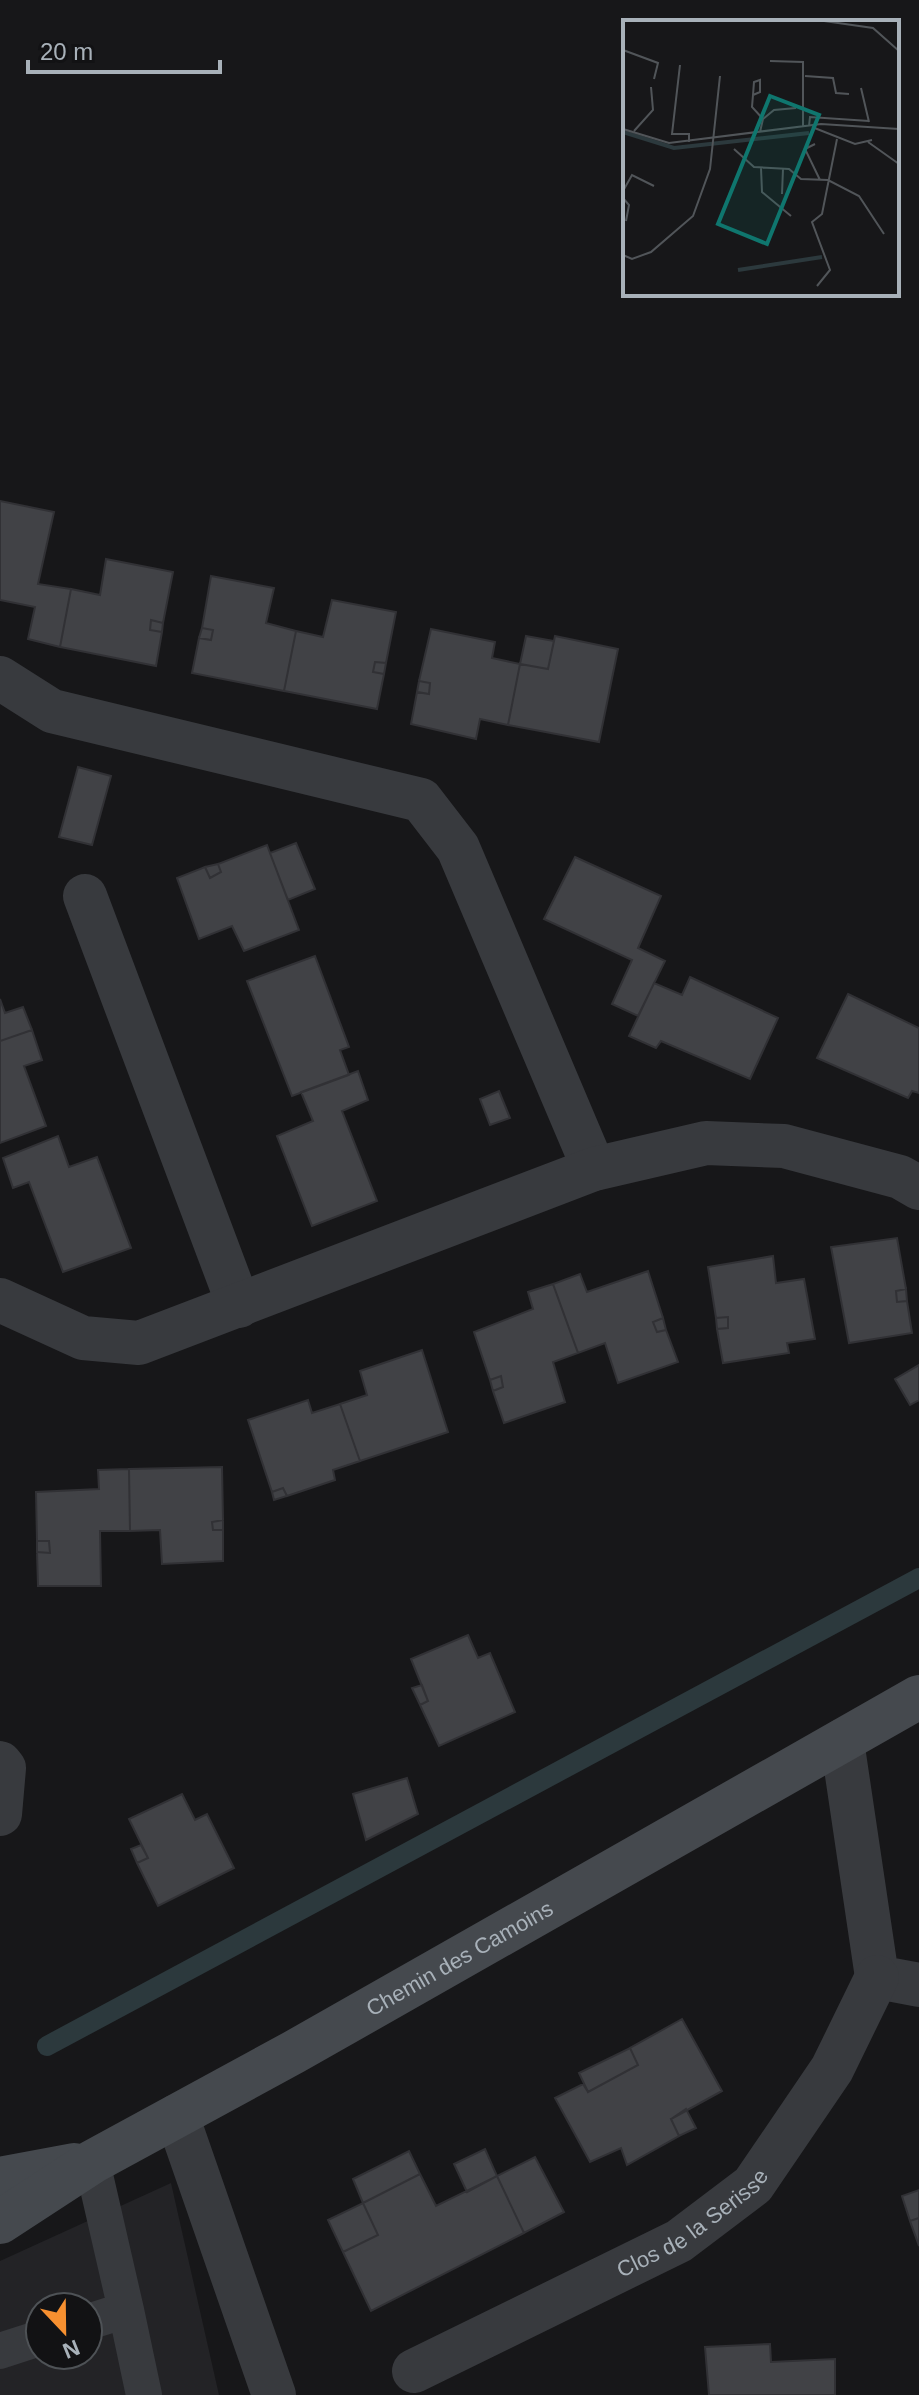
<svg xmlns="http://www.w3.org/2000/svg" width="919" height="2395" font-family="Arial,sans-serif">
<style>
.built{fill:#232326;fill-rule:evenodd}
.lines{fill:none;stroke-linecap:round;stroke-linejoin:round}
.stream{stroke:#2c393d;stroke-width:20}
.building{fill:#414246;stroke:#313135;stroke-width:2}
.lane{stroke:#383a3e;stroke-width:36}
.street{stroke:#383a3e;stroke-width:44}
.secondary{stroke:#45494e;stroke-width:44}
.labels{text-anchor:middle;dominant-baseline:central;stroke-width:7;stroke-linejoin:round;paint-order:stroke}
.street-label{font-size:22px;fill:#a8b1b9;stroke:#121214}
.inset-river{fill:none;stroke:#2c393d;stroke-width:4}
.inset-road{fill:none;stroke:#515559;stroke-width:2}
.view{fill:#0f766e;fill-opacity:0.15;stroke:#0f766e;stroke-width:4}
.inset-edge{fill:none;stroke:#a8b1b9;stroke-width:4}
</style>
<rect width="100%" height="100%" fill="#171719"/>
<path class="built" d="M171 2183 219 2395H0V2261ZM40 2307H88V2355H40Z"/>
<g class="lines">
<path class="stream" d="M47 2046 919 1578"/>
</g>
<path class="building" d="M0 501 54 512 38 584 71 589 60 647 28 639 35 607 0 600Z
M106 559 173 572 163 623 151 620 150 630 162 632 156 666 60 647 71 589 100 595Z
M211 576 274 588 266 623 296 631 284 691 192 673 199 638 211 640 213 630 202 628Z
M332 600 396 612 386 663 375 662 373 672 384 674 377 709 284 691 296 631 323 637Z
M151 620 163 623 162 632 150 630Z
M202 628 213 630 211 640 199 638Z
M431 629 495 642 492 658 520 664 508 725 480 719 476 739 411 724 417 692 429 694 430 683 419 681Z
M526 636 554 641 548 669 520 664Z
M555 636 618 649 599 742 508 725 520 664 548 669Z
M375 662 386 663 384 674 373 672Z
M419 681 430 683 429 694 417 692Z
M78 767 111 776 92 845 59 837Z
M296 843 315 889 288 900 270 853Z
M267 845 299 930 244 951 232 926 199 939 177 878 205 867 210 878 221 872 218 864Z
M575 857 661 896 638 948 665 961 638 1016 612 1004 632 960 544 919Z
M218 864 221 872 210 878 205 867Z
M315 956 349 1047 340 1050 349 1075 292 1096 247 981Z
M690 977 778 1018 750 1079 661 1041 656 1048 629 1036 654 983 682 995Z
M848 994 919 1028V1093L912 1091 908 1098 817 1058Z
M0 999 5 1013 23 1007 32 1030 0 1041Z
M32 1030 42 1060 24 1066 46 1126 0 1143V1041Z
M358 1071 368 1100 342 1111 377 1201 312 1226 277 1136 313 1121 301 1092Z
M499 1091 510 1118 490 1125 480 1099Z
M58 1136 69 1167 97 1157 131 1248 63 1272 29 1182 13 1188 3 1158Z
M897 1238 906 1289 896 1291 897 1302 907 1301 912 1333 849 1343 831 1247Z
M773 1256 776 1283 804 1279 815 1339 787 1343 789 1353 723 1363 717 1329 728 1328V1317L716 1318 708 1267Z
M648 1271 663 1318 653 1322 657 1332 666 1330 678 1362 618 1383 605 1343 578 1353 553 1284 580 1274 587 1292Z
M553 1284 578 1353 553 1362 565 1402 504 1423 493 1391 503 1387 501 1376 490 1380 474 1332 533 1309 528 1292Z
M906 1289 907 1301 897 1302 896 1291Z
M728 1317V1328L717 1329 716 1318Z
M663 1318 666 1330 657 1332 653 1322Z
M422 1350 448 1432 360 1461 340 1404 367 1395 360 1371Z
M919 1365V1400L910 1405 895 1379Z
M501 1376 503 1387 493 1391 490 1380Z
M308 1400 312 1413 340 1404 360 1461 333 1470 335 1480 287 1496 283 1488 272 1492 248 1420Z
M222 1467 223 1520 212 1522 213 1530H223V1561L162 1564 160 1530 130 1531 129 1469Z
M129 1469 130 1531H100L101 1586H38L37 1552 50 1553 49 1541H37L36 1492 99 1489 98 1470Z
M283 1488 287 1496 274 1500 272 1492Z
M223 1520V1530H213L212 1522Z
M37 1541H49L50 1553 37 1552Z
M468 1635 478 1658 490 1653 515 1712 439 1746 420 1705 428 1701 411 1659Z
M422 1685 428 1701 420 1705 412 1688Z
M407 1778 418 1814 366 1840 353 1794Z
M182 1794 195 1820 207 1814 234 1868 158 1906 137 1863 148 1858 129 1819Z
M141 1845 148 1858 137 1863 131 1849Z
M682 2019 722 2091 671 2119 679 2136 627 2165 621 2148 590 2162 555 2098 583 2084 588 2092 638 2065 630 2048Z
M630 2048 638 2065 588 2092 579 2073Z
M686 2109 696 2128 679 2136 671 2119Z
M485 2149 497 2176 467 2192 454 2164Z
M409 2151 420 2174 363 2203 353 2179Z
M535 2157 564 2212 524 2233 497 2176Z
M420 2174 436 2206 497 2176 524 2233 371 2311 343 2252 378 2235 363 2203Z
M919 2190V2218L910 2221 902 2196Z
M363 2203 378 2235 343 2252 328 2220Z
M919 2218V2246L910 2221Z
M770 2344 771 2362 835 2359V2395H709L705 2347Z"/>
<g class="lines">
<path class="lane" d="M126 2310 144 2395
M88 2322 126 2310 92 2162
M0 2351 40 2338"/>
<g class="street">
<path d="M0 678 52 711 421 800 458 848 594 1169"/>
<path d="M85 896 239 1306"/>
<path d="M0 1300 83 1338 139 1343 594 1169 706 1143 784 1146 900 1177 919 1188"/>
<path d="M842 1741 877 1977 919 1985"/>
<path d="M0 1763 4 1768 0 1814"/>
<path d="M177 2116 274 2395"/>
<path id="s1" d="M414 2371 679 2241 753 2185 832 2069 877 1977"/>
</g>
<g class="secondary">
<path d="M0 2179 74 2165"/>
<path id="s2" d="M0 2222 92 2162 294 2052 919 1697"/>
</g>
</g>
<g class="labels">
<g class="street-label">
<text stroke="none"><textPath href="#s2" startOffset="530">Chemin des Camoins</textPath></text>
<text stroke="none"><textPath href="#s1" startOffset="316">Clos de la Serisse</textPath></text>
</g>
</g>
<g transform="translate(623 20)">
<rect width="276" height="276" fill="#171719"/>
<path class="inset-river" d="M0 112 51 128 186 113M115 250 199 237"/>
<path class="inset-road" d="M194 0 250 8 276 31M0 30 35 43 31 59M147 41 180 42V107M57 45 49 114H66V122M182 56 210 58 213 73 226 74M238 68 246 102M130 75 137 72V60L131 62 130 75 129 87 140 99 137 112M140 99 151 90 173 88M186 106 187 97 246 101M189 107 232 124 249 120M0 109 46 123 198 104 276 109M11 111 30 90 28 67M245 122 276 144M192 124 182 129 197 160M111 129 131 147 166 149 178 159 205 160 236 176 261 214M138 148 139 172 168 196M0 171 9 155 31 166M159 174 160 149M0 178 6 185 3 201M0 235 9 239 28 232 70 196 87 149 97 56M194 266 207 250 189 202 199 194 214 119"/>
<path class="view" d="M147 76 196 95 144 224 95 204Z"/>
<rect width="276" height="276" class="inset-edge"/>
</g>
<g transform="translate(64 2331) rotate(158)"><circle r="38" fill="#121214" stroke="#4e5256" stroke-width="2"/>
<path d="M0-6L14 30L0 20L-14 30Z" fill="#f79030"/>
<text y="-12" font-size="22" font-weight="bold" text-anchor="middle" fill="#a8b1b9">N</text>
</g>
<path d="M28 60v12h192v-12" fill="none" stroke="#a8b1b9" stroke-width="4"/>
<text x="40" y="60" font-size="24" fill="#a8b1b9" stroke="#121214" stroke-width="6" paint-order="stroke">20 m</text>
</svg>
